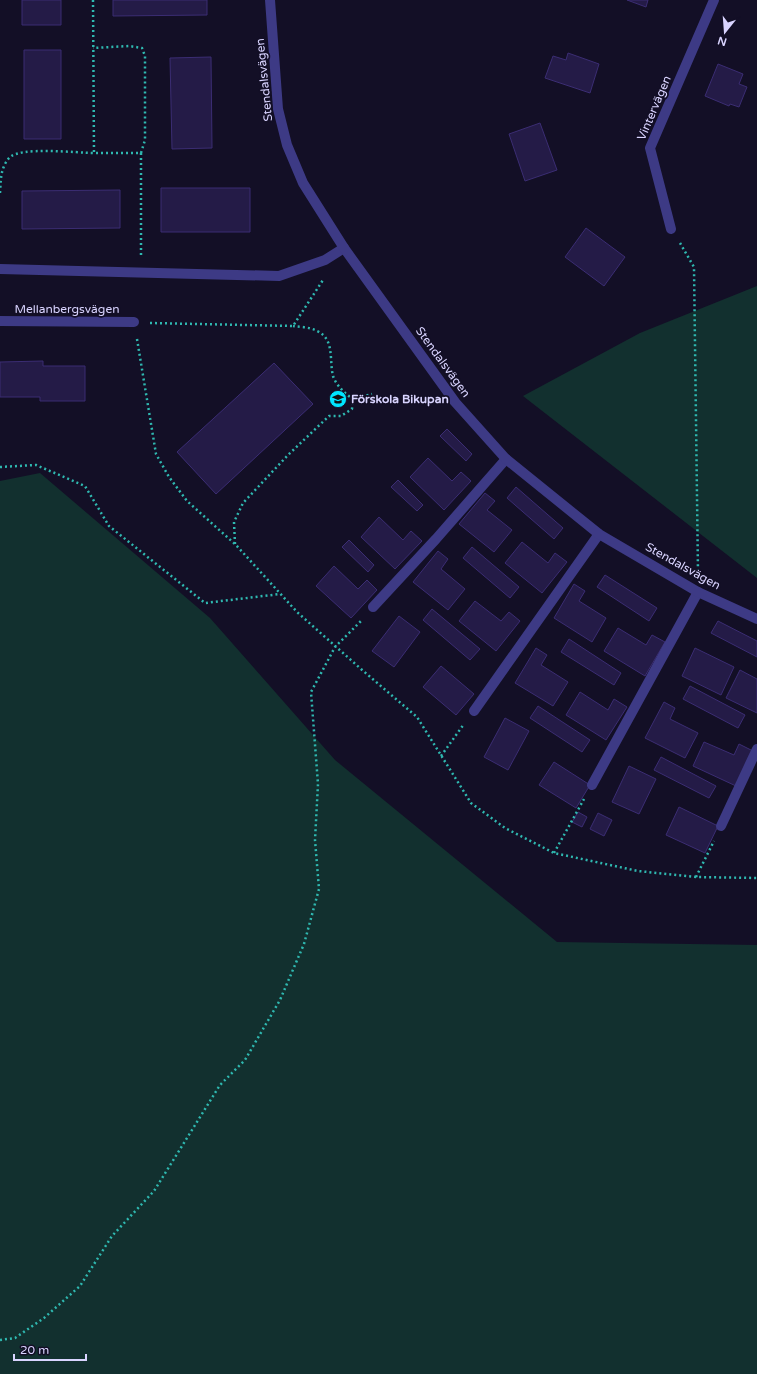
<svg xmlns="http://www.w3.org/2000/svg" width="757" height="1374" font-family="'Varela Round',sans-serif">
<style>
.green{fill:#12302f}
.building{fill:#241b47;stroke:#3b2d73}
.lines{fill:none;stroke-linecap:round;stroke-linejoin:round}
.path{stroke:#2fb8b0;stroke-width:2.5;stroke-dasharray:2 3;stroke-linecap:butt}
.lane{stroke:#3d3a85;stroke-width:10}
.street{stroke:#3d3a85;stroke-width:10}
.labels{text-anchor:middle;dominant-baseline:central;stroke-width:3.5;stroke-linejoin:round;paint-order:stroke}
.street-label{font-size:12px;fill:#d9d4ff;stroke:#130f26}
.poi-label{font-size:12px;font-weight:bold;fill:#d9d4ff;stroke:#130f26;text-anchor:start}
</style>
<rect width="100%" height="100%" fill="#130f26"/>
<path class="green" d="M757 286V578L523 396 640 333Z
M40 473 210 618 335 760 557 942 757 945V1374H0V481Z"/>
<path class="building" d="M22 0H61V25H22Z
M113 0H207V15L113 16Z
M627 0H648L646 7Z
M24 50H61V139H24Z
M568 53 599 64 590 93 545 78 553 56 566 60Z
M211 57 212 148 172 149 170 58Z
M718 64 743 74 739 84 747 87 739 107 730 104 729 106 705 96Z
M540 123 557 170 525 181 509 134Z
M161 188H250V232H161Z
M120 190V228L22 229V191Z
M586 228 625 257 604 286 565 257Z
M43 361V366H85V401H40V397H0V362Z
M274 363 313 404 216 494 177 452Z
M447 429 472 454 466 461 440 436Z
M428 458 452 481 461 472 471 481 444 510 410 477Z
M398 480 423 505 417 511 391 487Z
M516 487 563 528 554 539 507 498Z
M485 493 495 501 487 510 512 530 494 552 459 524Z
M379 517 403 540 411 531 422 541 395 569 361 537Z
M349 540 374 565 368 572 342 547Z
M522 542 548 563 555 553 567 562 542 593 505 563Z
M472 547 519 587 510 598 463 558Z
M438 551 448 559 441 569 465 589 448 610 413 582Z
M334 566 358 589 367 580 377 590 351 618 316 586Z
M605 575 657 608 649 621 597 587Z
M574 584 585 591 579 601 606 618 592 642 554 618Z
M475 601 501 621 509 612 520 621 496 651 459 621Z
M432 609 480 649 470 660 423 620Z
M399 616 420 632 394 667 372 651Z
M718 621 757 641V657L711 633Z
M618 628 646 645 652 635 665 642 645 676 604 651Z
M569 639 621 673 614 685 561 652Z
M536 648 547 655 541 665 568 682 553 706 515 683Z
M695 648 734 667 721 695 682 676Z
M441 666 474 694 456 715 423 687Z
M740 670 757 679V713L726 698Z
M690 686 745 715 738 728 683 699Z
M580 692 608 710 614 699 627 707 606 740 566 715Z
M664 702 675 708 670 719 698 733 685 758 645 738Z
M538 706 590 740 582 752 530 718Z
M505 718 529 731 508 770 484 757Z
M704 742 734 755 739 744 753 751 736 786 693 766Z
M661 757 716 786 709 798 654 770Z
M554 762 590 785 576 808 539 785Z
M629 766 656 779 639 814 612 802Z
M679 807 718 826 705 853 666 835Z
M578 812 587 817 582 827 572 822Z
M598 813 612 820 604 836 590 829Z"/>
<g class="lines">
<path class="path" d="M93 0 94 153H141L145 140V56L142 48 129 46 93 48
M141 153V257
M0 193C1 180 0 169 9 158 19 146 78 153 94 153
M680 243 694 267 698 572
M150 323 293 326 323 280
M293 326C300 327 310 327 317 331 335 339 329 360 333 376 336 385 345 394 353 399L372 394
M137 339 156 454 169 477 187 501 236 545 297 612 361 669 417 717 471 803 505 828 554 853 638 871 696 877 757 878
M0 467 36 465 85 486 109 526 205 603 280 594
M235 544 234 522 243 503 288 455 329 416H341L352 409 353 399
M441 756 464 724
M554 853 584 799
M696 877 714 841
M0 1340 15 1338 44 1318 80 1286 112 1236 154 1191 220 1085 245 1060 280 1000 304 944 319 889 315 840 318 784 311 692 335 647 362 620"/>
<path class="lane" d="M0 269 279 276 325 260 344 248
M373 607 436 539 506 459
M474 711 599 534
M592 785 698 592
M721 826 757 749"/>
<path class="street" d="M270 0 278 109 287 145 303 183 344 248 455 402 506 459 599 534 698 592 757 619
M671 229 650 148 714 0
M0 321 134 322"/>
</g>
<defs>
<symbol id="school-disc" viewBox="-11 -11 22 22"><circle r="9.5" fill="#00e5ff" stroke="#130f26"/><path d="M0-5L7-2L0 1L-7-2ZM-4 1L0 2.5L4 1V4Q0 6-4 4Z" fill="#111"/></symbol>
</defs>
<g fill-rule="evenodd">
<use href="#school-disc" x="328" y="389" width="20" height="20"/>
</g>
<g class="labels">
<g class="street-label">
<text transform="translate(264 80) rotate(-96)">Stendalsvägen</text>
<text transform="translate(654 108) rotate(-67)">Vintervägen</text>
<text x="67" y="309">Mellanbergsvägen</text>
<text transform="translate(443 362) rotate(54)">Stendalsvägen</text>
<text transform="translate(683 566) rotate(29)">Stendalsvägen</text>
</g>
<g class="poi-label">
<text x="351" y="399">Förskola Bikupan</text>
</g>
</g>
<g transform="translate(725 32) rotate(197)" stroke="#130f26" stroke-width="3" paint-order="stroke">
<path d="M0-3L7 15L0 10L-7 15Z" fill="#d9d4ff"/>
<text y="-6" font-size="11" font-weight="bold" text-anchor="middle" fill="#d9d4ff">N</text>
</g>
<path d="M14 1354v6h72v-6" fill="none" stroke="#d9d4ff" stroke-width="2"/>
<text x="20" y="1354" font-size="12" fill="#d9d4ff" stroke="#130f26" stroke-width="3" paint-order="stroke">20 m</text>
</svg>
